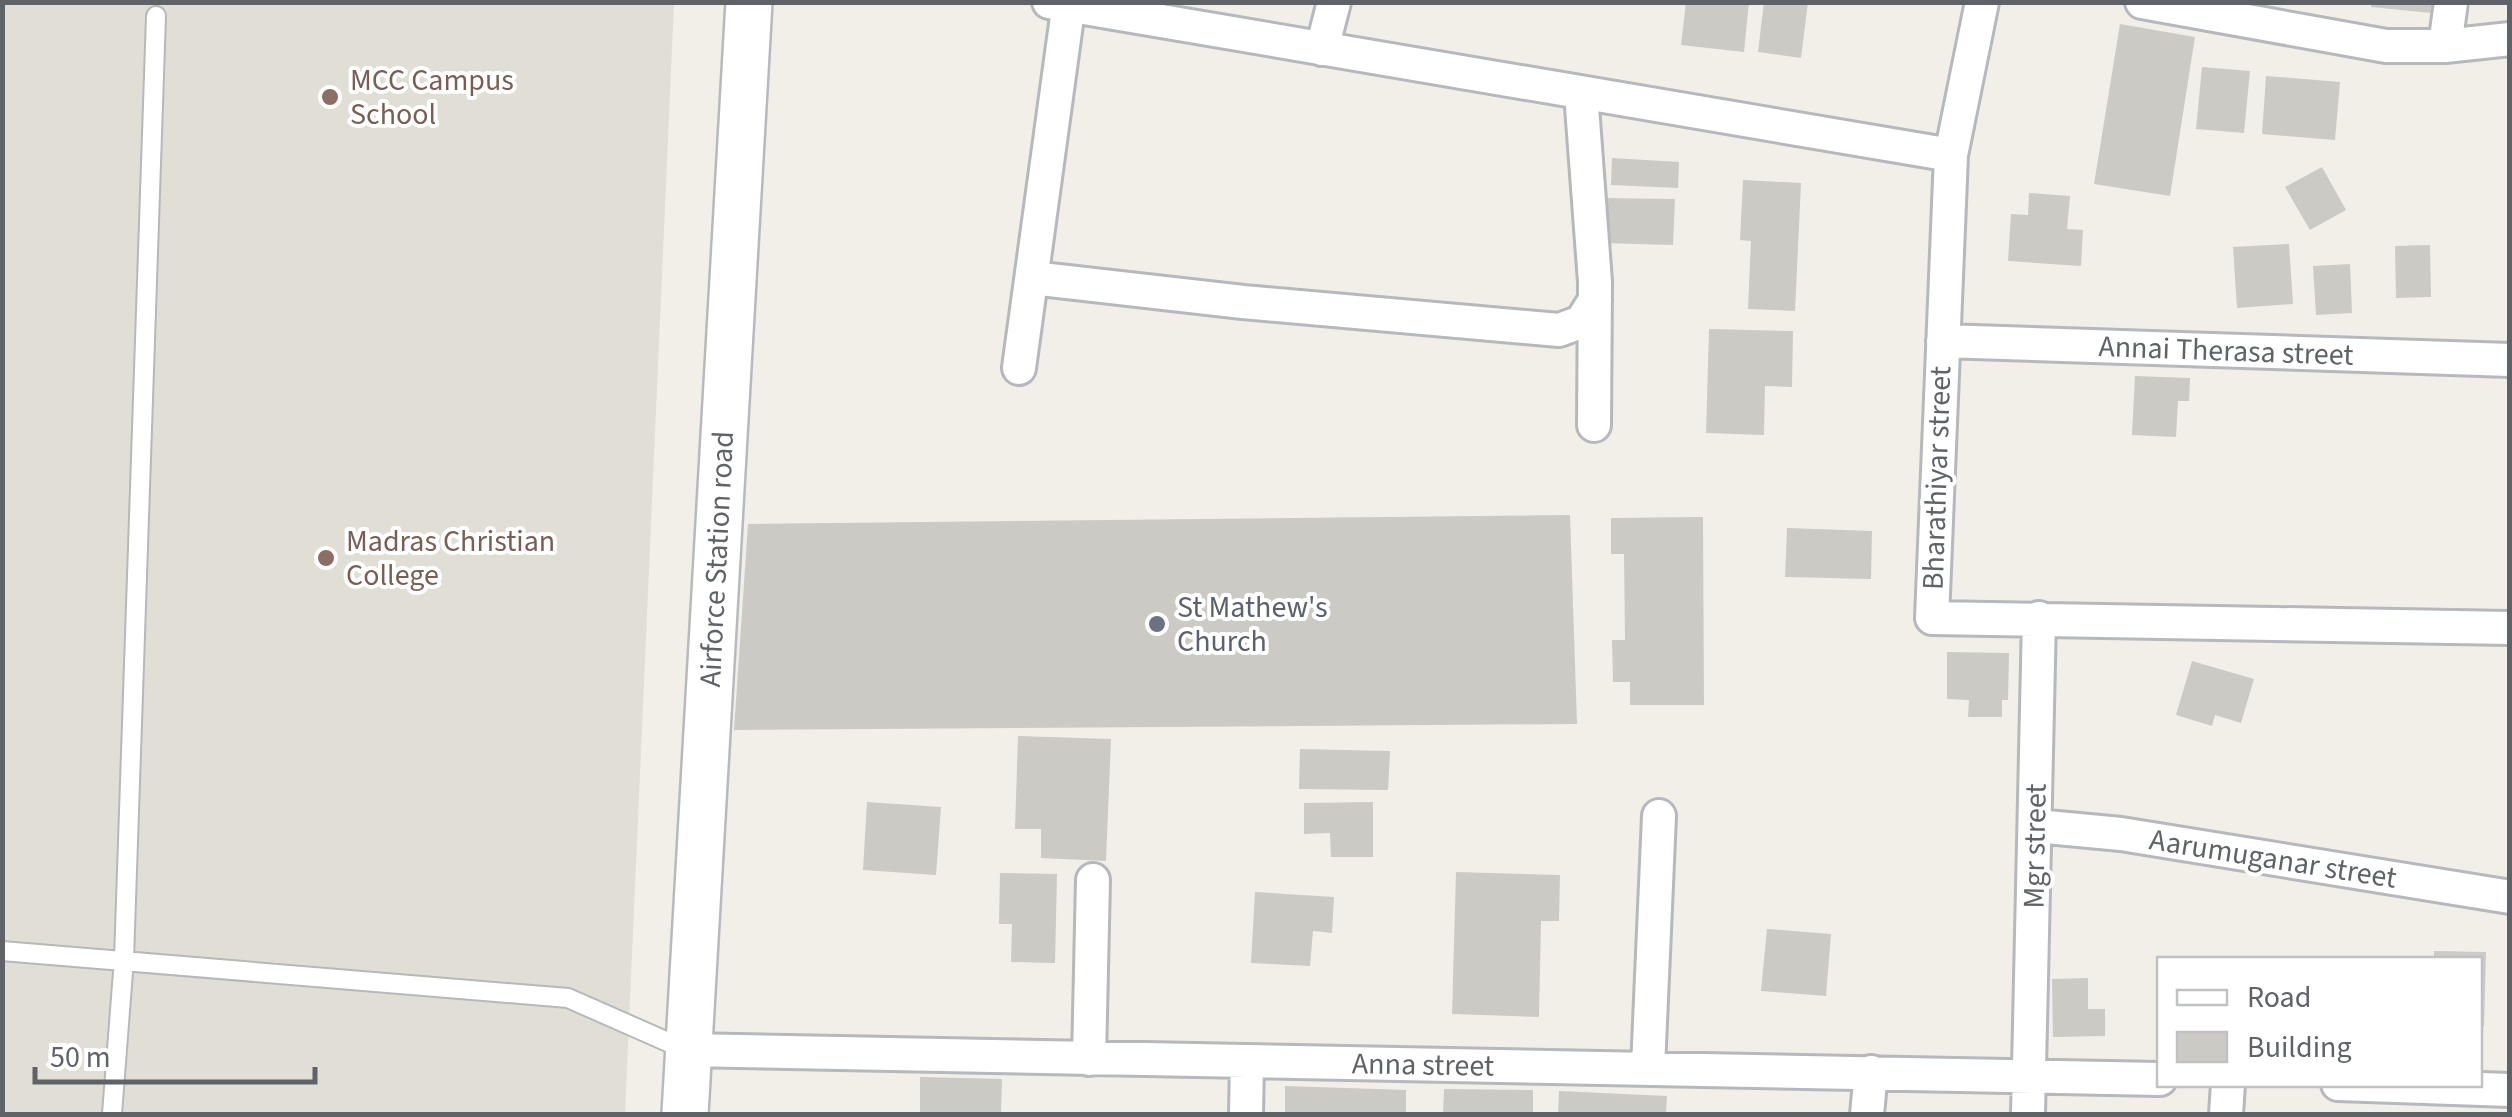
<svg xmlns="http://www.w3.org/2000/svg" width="2512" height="1117" font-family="'Source Sans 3',sans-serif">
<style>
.education{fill:#e1ded6}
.building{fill:#cccac5}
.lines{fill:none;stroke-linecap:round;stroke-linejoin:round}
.lane-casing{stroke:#b5b8bc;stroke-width:22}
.street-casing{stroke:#b5b8bc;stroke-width:38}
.secondary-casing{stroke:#b6babf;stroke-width:50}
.lane{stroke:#fff;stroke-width:18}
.street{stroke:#fff;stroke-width:32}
.secondary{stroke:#fff;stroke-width:45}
.education-dot{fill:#8d6e63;stroke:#fff;stroke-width:4}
.worship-dot{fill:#6b7280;stroke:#fff;stroke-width:4}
.labels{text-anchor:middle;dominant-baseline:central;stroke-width:8;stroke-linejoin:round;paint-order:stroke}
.education-label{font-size:30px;fill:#785e54;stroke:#fff;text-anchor:start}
.street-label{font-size:30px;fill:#5f6368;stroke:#fff}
.worship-label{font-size:30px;fill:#5b616d;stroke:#fff;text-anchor:start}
</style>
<rect width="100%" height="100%" fill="#f1efe8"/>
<path class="education" d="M2 3H674L625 1114H3Z"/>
<path class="building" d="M1686 2H1749L1744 52 1681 45Z
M1764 2H1808L1801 58 1758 52Z
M2372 2H2433L2431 13 2371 7Z
M2120 24 2195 37 2170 196 2094 184Z
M2202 67 2250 71 2244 133 2196 129Z
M2266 76 2340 82 2335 140 2262 134Z
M1612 158 1679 162 1678 188 1611 185Z
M2322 167 2346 210 2310 230 2285 187Z
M1743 180 1801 183 1795 311 1748 309 1751 241 1740 240Z
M2029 193 2070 196 2067 229 2083 230 2081 266 2008 261 2011 214 2028 215Z
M1605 198 1675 199 1673 245 1603 243Z
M2289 244 2293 304 2237 308 2233 247Z
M2430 245 2431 297 2396 298 2395 246Z
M2350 264 2352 313 2316 315 2313 266Z
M1709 329 1793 331 1792 387 1765 386 1764 435 1706 433Z
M2135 376 2190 378 2189 401H2178L2176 437 2132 435Z
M1570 515 1577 724 734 730 748 524Z
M1703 517 1704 705H1630V682H1613L1612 640H1625L1624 554H1611V518Z
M1787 528 1872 531 1871 579 1785 577Z
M1947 652 2009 653 2008 700H2002V717H1968L1969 700 1947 699Z
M2192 661 2254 679 2241 723 2215 715 2212 726 2176 715Z
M1018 736 1111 739 1106 861 1041 858V829H1015Z
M1300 749 1390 751 1388 790 1299 789Z
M867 802 941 807 936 875 863 870Z
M1373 802V857H1331L1330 833 1304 834V803Z
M1456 872 1560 875 1559 921H1541L1539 1017 1452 1014Z
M1000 873 1057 874 1055 963 1011 962 1012 924H999Z
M1255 892 1334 897 1332 933 1313 931 1310 966 1251 963Z
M1767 929 1831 934 1826 996 1761 991Z
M2434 951 2486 952 2484 1027H2480V960H2434Z
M2088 978V1009H2105V1036L2053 1037 2052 979Z
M920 1077 1002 1079 1001 1114H920Z
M1285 1086 1406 1090V1114H1285Z
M1444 1089 1533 1090V1114H1443Z
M1559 1091 1667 1096 1666 1114H1558Z"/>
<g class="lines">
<defs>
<path id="lane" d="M2 951 568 998 686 1050
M112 1114 124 959 156 16"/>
<path id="street" d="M1049 2 1951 155
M1982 2 1951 155 1932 618 2510 628
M2142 2 2386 46H2445L2510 39
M2445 46 2451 2
M1322 49 1334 2
M1581 93 1595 282 1594 425
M1032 278 1243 302 1559 330 1581 322 1595 300
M1943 341 2510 360
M1019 368 1069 2
M2036 826 2121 834 2510 897
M687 1050 2160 1079
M1089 1059 1093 880
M1648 1068 1659 816
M2338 1084 2510 1090
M1246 1114 1247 1062
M1867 1114 1871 1072
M2028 1114 2039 618
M2226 1114 2228 1084"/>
<path id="secondary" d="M685 1114 749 2"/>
</defs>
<use href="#lane" class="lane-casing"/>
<use href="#street" class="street-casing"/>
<use href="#secondary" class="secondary-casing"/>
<use href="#lane" class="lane"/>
<use href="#street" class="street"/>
<use href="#secondary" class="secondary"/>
</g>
<g class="education-dot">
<circle cx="330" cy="97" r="10"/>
<circle cx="326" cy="558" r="10"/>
</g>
<circle class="worship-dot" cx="1157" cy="624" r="10"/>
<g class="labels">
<g class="education-label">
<text x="350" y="80">MCC Campus<tspan x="350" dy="34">School</tspan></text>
<text x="346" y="541">Madras Christian<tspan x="346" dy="34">College</tspan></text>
</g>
<g class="street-label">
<text transform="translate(2226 351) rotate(2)">Annai Therasa street</text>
<text transform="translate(1937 478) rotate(-88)">Bharathiyar street</text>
<text transform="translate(717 559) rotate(-87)">Airforce Station road</text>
<text transform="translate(2035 846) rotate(-89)">Mgr street</text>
<text transform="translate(2273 859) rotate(9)">Aarumuganar street</text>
<text transform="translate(1423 1065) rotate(1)">Anna street</text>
</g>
<g class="worship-label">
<text x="1177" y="607">St Mathew's<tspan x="1177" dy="34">Church</tspan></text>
</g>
</g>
<rect width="2512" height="1117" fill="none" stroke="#5f6368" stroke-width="10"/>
<rect x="2157" y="957" width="325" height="130" fill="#ffffff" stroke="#bfc1c3" stroke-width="2.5"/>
<rect x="2177" y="990" width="50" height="15" fill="#ffffff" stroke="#bfc1c3" stroke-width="2.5"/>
<text x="2247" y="1007" font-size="30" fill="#5f6368">Road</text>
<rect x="2177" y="1032" width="50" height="30" fill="#cccac5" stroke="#bfc1c3" stroke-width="2.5"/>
<text x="2247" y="1057" font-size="30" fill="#5f6368">Building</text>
<path d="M35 1067v15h280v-15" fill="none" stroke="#5f6368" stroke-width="5"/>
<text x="50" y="1067" font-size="30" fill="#5f6368" stroke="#ffffff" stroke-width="8" paint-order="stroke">50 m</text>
</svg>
